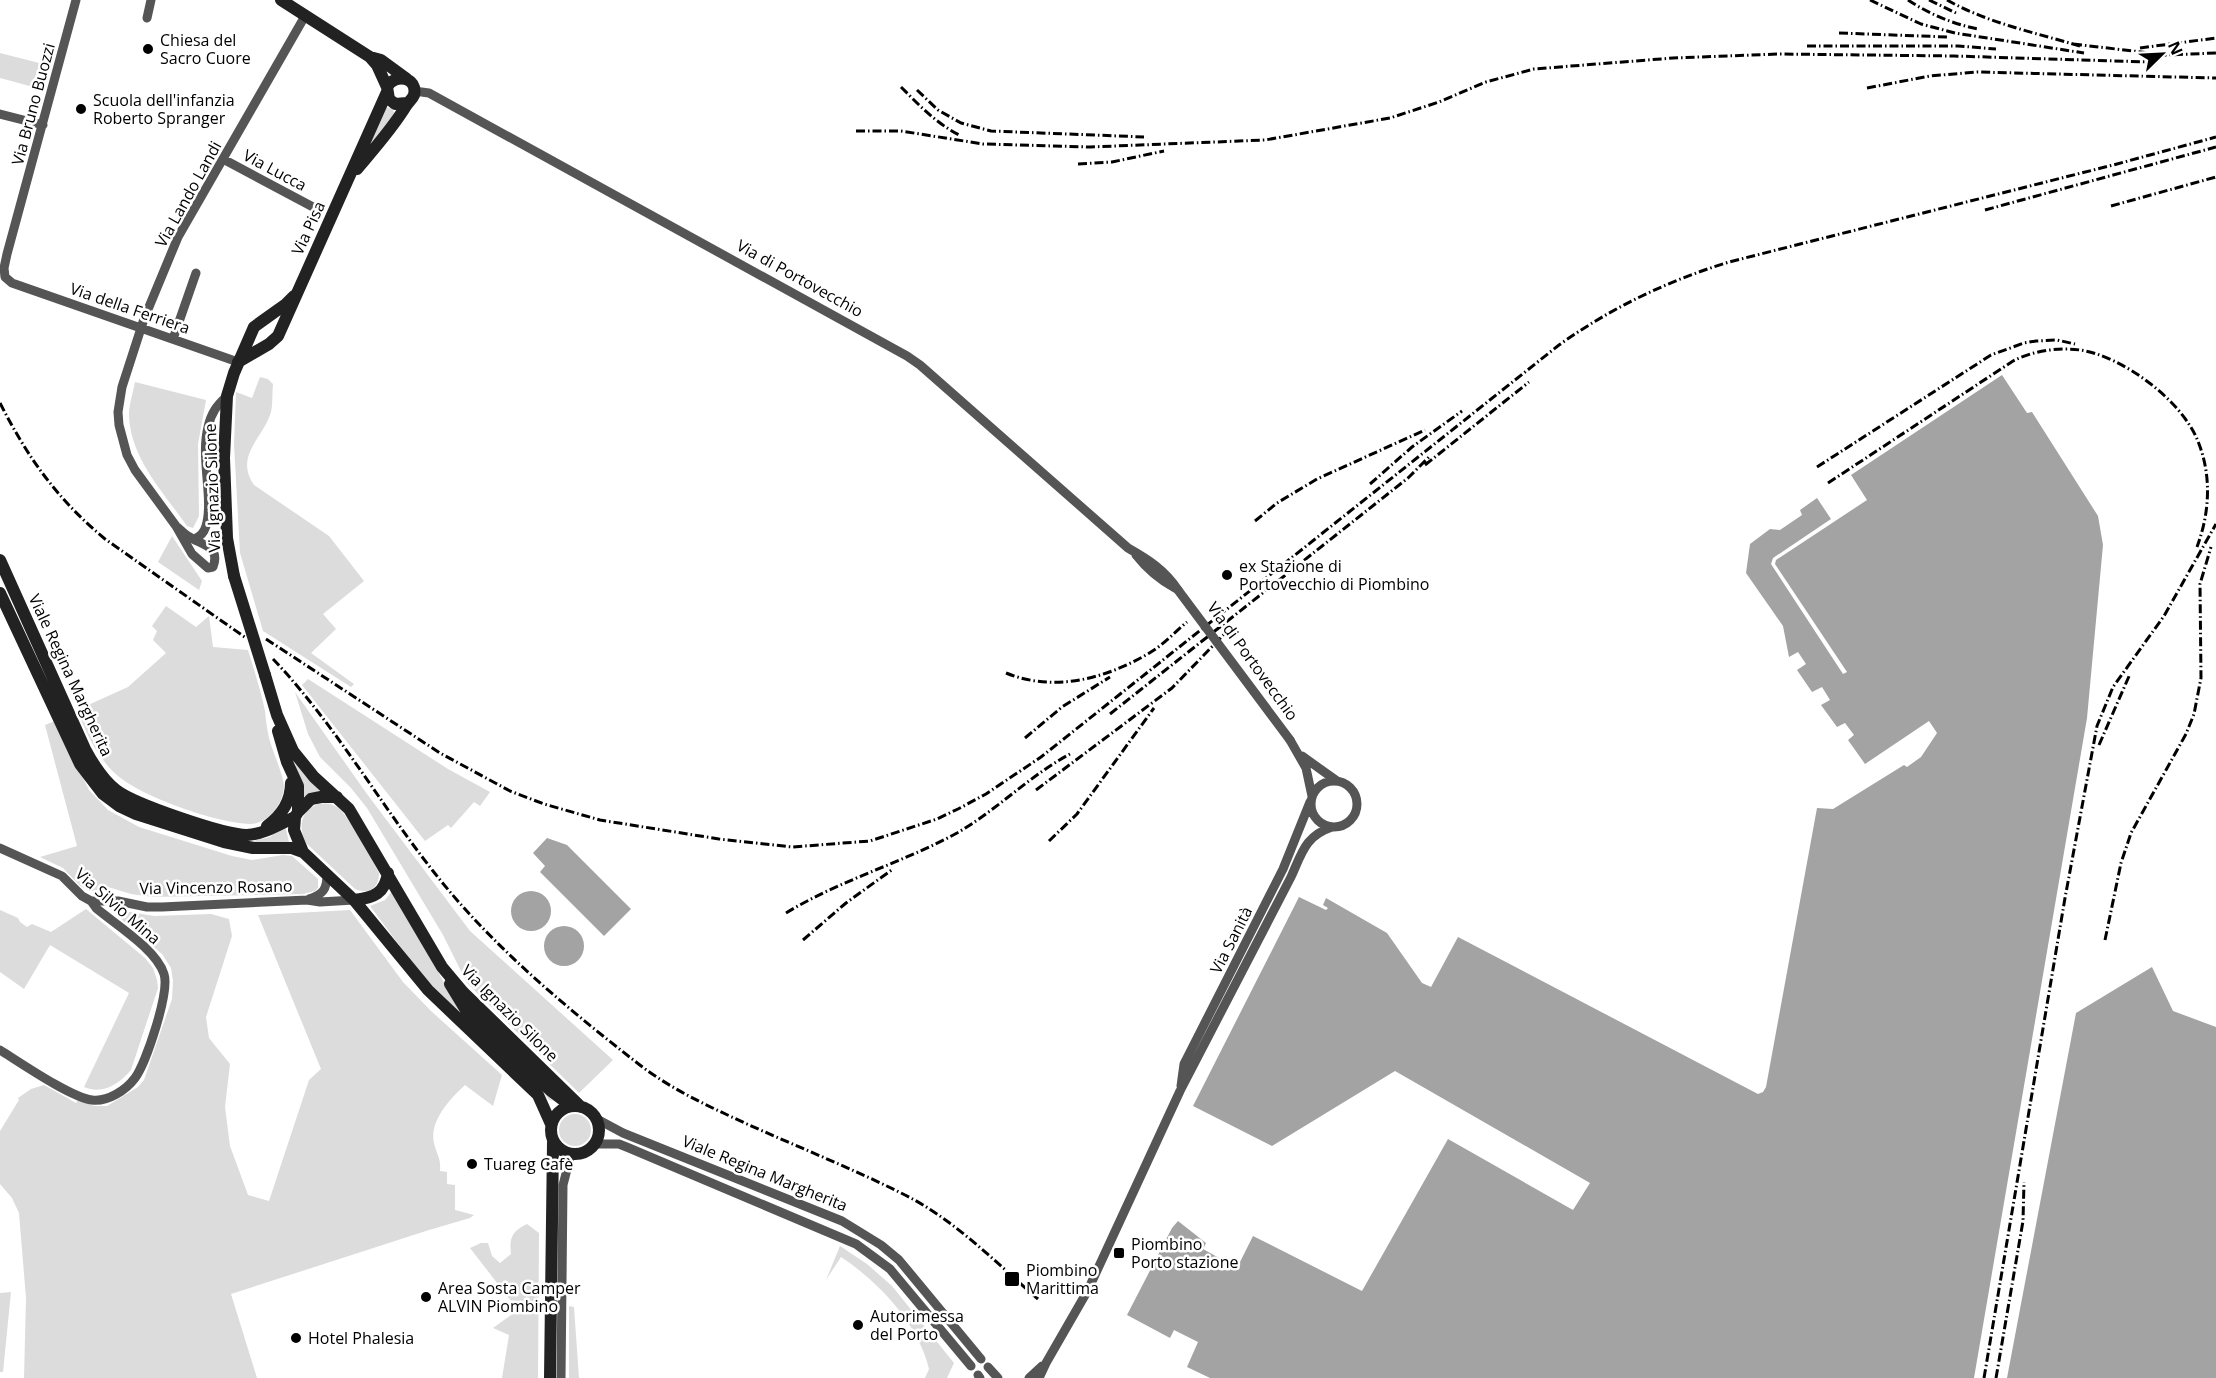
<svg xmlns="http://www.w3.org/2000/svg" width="2216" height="1378" font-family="'Open Sans',sans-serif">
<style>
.green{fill:#dcdcdc}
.water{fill:#a3a3a3}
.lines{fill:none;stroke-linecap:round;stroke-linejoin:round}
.street{stroke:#555;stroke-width:9}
.secondary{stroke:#222;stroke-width:12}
.rail{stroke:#000;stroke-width:3;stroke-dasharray:9 3 1.5 3;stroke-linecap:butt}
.street-bridge{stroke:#555;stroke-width:9}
.secondary-bridge{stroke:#222;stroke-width:12}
.poi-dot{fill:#000;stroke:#fff;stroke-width:2}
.labels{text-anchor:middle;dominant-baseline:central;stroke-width:5;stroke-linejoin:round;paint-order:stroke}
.poi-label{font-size:16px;fill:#000;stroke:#fff;text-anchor:start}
.street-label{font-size:16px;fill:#000;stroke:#fff}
</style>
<rect width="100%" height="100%" fill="#fff"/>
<path class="green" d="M0 53 47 65 41 89 0 78Z
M386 107 392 109 395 114 365 155Z
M260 377 268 379 273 384C272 393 273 404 271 412 263 439 234 455 254 485L329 536 364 581 323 614 336 629 311 653 354 684 351 687 263 631 240 553 234 444 236 392 252 398Z
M135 382 206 400 198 444 199 516 193 528 187 526C164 493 130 458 129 415 129 404 133 393 135 382Z
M172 536 202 581 199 590 158 562Z
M166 606 196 627 209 616 213 647 248 650C254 670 261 691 265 711 266 721 267 729 269 738 272 750 284 776 284 787 283 804 268 824 250 824 216 823 143 797 118 776 97 758 87 734 77 710L128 687 166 653 153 640 157 631 152 626Z
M308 679 448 769 490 792 480 806 474 802 451 828 448 825 425 841 302 685Z
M295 692 367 794 470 931 613 1060 579 1093 467 983 443 935 367 808 351 788 320 757 308 734Z
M55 721 89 790 108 810 139 827 232 856 252 860 283 855 292 856 318 879V888L315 891 303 894 153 897 131 894 108 887 92 891 80 886 63 868 40 857 77 846 45 725Z
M296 764 305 776 320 789V791L303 797 294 767Z
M318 804C325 803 331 803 337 807 347 813 373 861 379 873 379 888 369 895 355 889L306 843C298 827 300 812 318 804Z
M285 825 289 842 245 843 270 837Z
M392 891 457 1005 553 1101 549 1100 541 1089 423 977 370 906 385 900Z
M86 909 145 958 153 968 157 980 158 988 131 1070C119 1084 103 1095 84 1087L129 993 50 945 24 989 0 972V910L18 918 20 922 27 927 32 924 51 932Z
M118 910 154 916 211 914 229 919 232 936 206 1017 209 1038 230 1064 225 1107 230 1146 248 1195 269 1201 309 1080 321 1069 258 915 350 910 403 982 431 1011 502 1075 493 1106 465 1085C450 1099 429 1121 434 1143 437 1156 441 1157 440 1171L447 1172V1184L455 1185V1210L474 1215 470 1218 429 1230 231 1294 257 1378H24L26 1298 19 1213 12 1198 0 1184V1131L19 1100 18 1098 31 1089 44 1085 76 1103 79 1098 94 1106H107L138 1087 144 1080 172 999 173 981 171 968 162 954 119 917 117 914Z
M559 1130a16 16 0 1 1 32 0a16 16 0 1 1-32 0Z
M527 1224 539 1233 538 1378H502L509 1335 493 1328 518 1310 470 1248 481 1243H488L492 1256 500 1263 511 1254C509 1238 512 1231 527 1224Z
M840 1246 867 1264 892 1286 954 1363 947 1378H925L929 1369C919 1325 879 1282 841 1257L826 1280Z
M11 1292 3 1372H0V1293Z
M569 1306 574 1307 579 1378H569Z"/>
<path class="water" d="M2002 375 2027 413 2032 412 2098 516 2103 545 2087 718 1974 1378H1210L1187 1367 1198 1342 1174 1330 1170 1338 1127 1315 1172 1228 1178 1221 1206 1243 1203 1249 1237 1268 1253 1236 1362 1291 1448 1139 1573 1210 1590 1183 1395 1071 1272 1146 1193 1106 1299 897 1326 910 1328 908 1323 905 1326 898 1387 933 1422 983 1431 987 1458 937 1758 1094 1763 1092 1766 1087 1817 808 1833 809 1904 765 1907 767 1921 757 1937 733 1929 721 1865 764 1848 740 1854 735 1845 723 1837 727 1821 705 1830 700 1822 687 1812 692 1797 670 1806 664 1798 652 1789 657 1783 626 1746 573 1750 544 1770 529 1780 530 1802 515 1800 510 1817 498 1831 519 1773 558 1771 564 1843 674 1847 672 1775 564 1776 560 1867 500 1851 475Z
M547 838 567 845 631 909 604 936 540 872 545 866 533 853Z
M511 911a20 20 0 1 1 40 0a20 20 0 1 1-40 0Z
M544 946a20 20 0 1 1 40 0a20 20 0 1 1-40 0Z
M2152 967 2173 1011 2216 1027V1378H2007L2076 1013Z"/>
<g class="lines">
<path class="street" d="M76 0 7 254 4 268 5 277 12 283 238 362
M147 18 151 0
M414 91 429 93 907 356 920 365 1128 548C1149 560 1165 570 1178 590
M0 114 43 125
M223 159 313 207
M173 339 196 273
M176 526C180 529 183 533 188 536 201 545 221 546 213 567L208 568 192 554 176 526 135 470 127 455 119 425 118 412 122 387 144 319 178 237 305 16
M194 539C200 537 204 533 206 526 214 499 200 458 208 427 211 413 217 405 227 396
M1136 555C1147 569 1160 580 1175 588
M1290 740 1306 768 1312 796
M1302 756 1337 781
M1311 804a23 23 0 1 1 46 0a23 23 0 1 1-46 0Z
M0 848 62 876 82 896 91 901 96 908C116 925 156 949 164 974 170 992 146 1063 135 1078 126 1090 108 1102 92 1100 70 1097 21 1063 0 1050
M309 899C323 894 327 890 327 874
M91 901H118L147 907H162L307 900 320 902 354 900
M1181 1086 1184 1064 1283 869 1310 802
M595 1118 623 1133 842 1221 881 1245 899 1260 981 1359
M594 1144H619L629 1148 856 1244 890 1269 971 1366
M988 1367 998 1378
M978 1375 980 1378
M561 1378 563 1185 571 1154
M1029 1378 1042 1366
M1039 1378 1046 1363 1088 1290 1180 1091 1291 877C1302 853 1305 836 1332 827"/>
<path class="secondary" d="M281 0 370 57 381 60 407 79
M370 57 377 65 387 87
M357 169C374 149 392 129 406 106 408 102 412 100 414 95 418 77 395 73 387 87L389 99 395 104 407 103
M238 362 269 344 278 336 387 92
M0 560 85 749C93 764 102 779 116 790 134 804 224 835 247 835 264 834 280 824 295 817
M234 576 227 538 224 458 227 396 234 373 254 327 286 304 294 296
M0 593 80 764 103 794 119 806 136 814 224 842 253 848H292L303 852
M265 675 277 715 293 751 314 777 349 809 442 967 463 992 581 1107
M278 731 287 762 298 786V812
M337 797H321L311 799 298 812 295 817 294 830 303 852 354 900 428 990 538 1095 551 1124
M267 826C282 815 291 801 291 783
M354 900C374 898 385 893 388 873
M450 984 467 1012 551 1091 571 1106
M551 1130a24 24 0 1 1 48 0a24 24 0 1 1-48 0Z
M550 1378 553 1142"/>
<path class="rail" d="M1870 0 1921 24 1955 33 2084 53
M1908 0C1929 14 1953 24 1978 29
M1929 0 1956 13
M1947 0C1988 23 2036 33 2080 46
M1839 33 1948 37
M2073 44 2150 53
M1807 46H1958L1996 49
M2140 48 2216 38
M2141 56 2216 53
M901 87C920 106 937 124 961 136
M1867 88 1930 76 1977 72 2216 78
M917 90 938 110 961 123 991 131 1144 137
M856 131H901L983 144 1090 147 1265 140 1390 118 1439 102 1486 82 1534 69 1673 58 1779 54 1954 56 2150 62
M1078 164 1112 162 1164 151
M2111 206 2216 177
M1985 210 2216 147
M0 403C28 458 57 499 105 539L246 638
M1425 465 1529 382
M1817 467 1991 355 2024 343 2036 341 2057 340 2075 344
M1828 483 2013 361C2032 351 2058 347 2080 350 2122 356 2180 399 2197 439 2212 474 2210 512 2197 547
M1370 484 1412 447 1462 411
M1255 521 1277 503 1317 479 1425 430
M266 639 440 753 510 791 544 804 600 820 719 839 792 847 870 841 937 819 958 809 986 794 1041 757 1559 345C1611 308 1667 281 1729 262L2117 164 2216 137
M273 659C334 723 378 801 433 871 490 944 563 1005 636 1062 670 1089 708 1106 747 1124 798 1147 851 1168 901 1193 953 1218 994 1261 1038 1299
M1006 673C1055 693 1108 678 1151 652 1164 644 1175 632 1187 622
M1110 714 1408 478 1430 456
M1025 738 1062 707 1110 677
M2099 745 2130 674
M1036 790 1172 688 1234 624
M1049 841 1077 814 1154 708
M786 913C840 880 902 863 957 833 997 810 1029 776 1070 754
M803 940 846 903 893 869
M2105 940 2121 863 2131 833 2186 734 2194 714 2201 678 2200 584 2211 547
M1984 1378 2065 898 2097 726 2113 687 2164 616 2216 524
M1996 1378 2023 1221 2024 1182"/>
<path class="street-bridge" d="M1178 590 1290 740"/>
<path class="secondary-bridge" d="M234 576 265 675"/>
</g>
<g class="poi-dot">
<circle cx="148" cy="49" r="6"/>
<circle cx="81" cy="109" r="6"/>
<circle cx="1227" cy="575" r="6"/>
<circle cx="472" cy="1164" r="6"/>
<rect x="1113" y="1247" width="12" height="12" rx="3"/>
<rect x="1004" y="1271" width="16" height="16" rx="3"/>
<circle cx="426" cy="1297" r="6"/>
<circle cx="858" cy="1325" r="6"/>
<circle cx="296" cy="1338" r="6"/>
</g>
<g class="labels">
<g class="poi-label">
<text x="160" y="40">Chiesa del<tspan x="160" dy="18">Sacro Cuore</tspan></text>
<text x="93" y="100">Scuola dell'infanzia<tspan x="93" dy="18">Roberto Spranger</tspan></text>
<text x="1239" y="566">ex Stazione di<tspan x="1239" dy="18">Portovecchio di Piombino</tspan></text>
<text x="484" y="1164">Tuareg Cafè</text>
<text x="1131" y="1244">Piombino<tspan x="1131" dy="18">Porto stazione</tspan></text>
<text x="1026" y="1270">Piombino<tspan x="1026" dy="18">Marittima</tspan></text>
<text x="438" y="1288">Area Sosta Camper<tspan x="438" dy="18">ALVIN Piombino</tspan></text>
<text x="870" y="1316">Autorimessa<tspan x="870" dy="18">del Porto</tspan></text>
<text x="308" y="1338">Hotel Phalesia</text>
</g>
<g class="street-label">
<text transform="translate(33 104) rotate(-75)">Via Bruno Buozzi</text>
<text transform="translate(275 170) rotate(28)">Via Lucca</text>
<text transform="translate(188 194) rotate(-61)">Via Lando Landi</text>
<text transform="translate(308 228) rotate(-65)">Via Pisa</text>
<text transform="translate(800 278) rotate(29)">Via di Portovecchio</text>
<text transform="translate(130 308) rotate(19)">Via della Ferriera</text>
<text transform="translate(212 488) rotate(-92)">Via Ignazio Silone</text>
<text transform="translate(1253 661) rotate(54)">Via di Portovecchio</text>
<text transform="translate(71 675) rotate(65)">Viale Regina Margherita</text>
<text transform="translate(216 887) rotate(-1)">Via Vincenzo Rosano</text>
<text transform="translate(118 906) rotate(41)">Via Silvio Mina</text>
<text transform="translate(1231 940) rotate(-63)">Via Sanità</text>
<text transform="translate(510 1013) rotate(45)">Via Ignazio Silone</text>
<text transform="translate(765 1173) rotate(22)">Viale Regina Margherita</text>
</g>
</g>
<g transform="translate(2162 54) rotate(66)" stroke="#ffffff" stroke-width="4.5" paint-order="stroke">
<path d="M0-4.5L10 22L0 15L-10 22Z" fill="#000000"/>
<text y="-9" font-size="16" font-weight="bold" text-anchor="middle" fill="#000000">N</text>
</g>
</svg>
